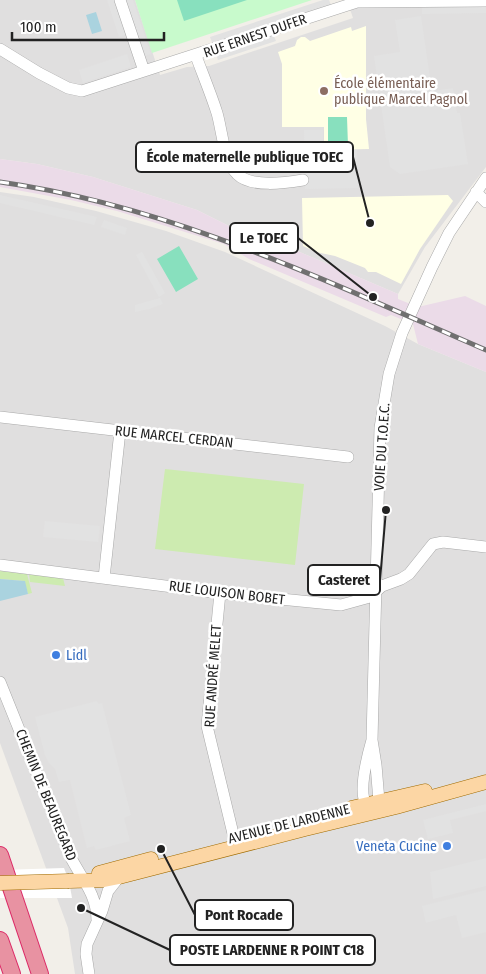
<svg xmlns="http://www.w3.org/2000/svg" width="486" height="974" font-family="'Fira Sans Condensed',sans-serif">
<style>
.residential{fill:#e0dfdf}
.industrial{fill:#ebdbe8}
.education{fill:#ffffe5}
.grass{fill:#cdebb0}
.park{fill:#c8facc}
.pitch{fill:#88e0be}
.parking{fill:#e2e2e2}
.water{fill:#aad3df}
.pier{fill:#fff}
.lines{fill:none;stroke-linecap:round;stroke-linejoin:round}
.minor-casing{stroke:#a9a9a9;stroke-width:12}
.major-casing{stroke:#a06b00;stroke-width:15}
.highway-casing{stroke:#dc2a67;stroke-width:18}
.minor{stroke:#fff;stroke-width:11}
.major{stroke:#fcd6a4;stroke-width:14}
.highway{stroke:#e892a2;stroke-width:16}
.rail-casing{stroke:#707070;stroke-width:5}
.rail{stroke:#fff;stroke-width:3;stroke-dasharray:9;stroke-linecap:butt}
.major-bridge-casing{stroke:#a06b00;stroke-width:15;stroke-linecap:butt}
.major-bridge{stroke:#fcd6a4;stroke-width:14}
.education-dot{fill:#8d6e63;stroke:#fff;stroke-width:2}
.shop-dot{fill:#3f7fe0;stroke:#fff;stroke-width:2}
.labels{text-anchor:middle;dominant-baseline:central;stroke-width:5;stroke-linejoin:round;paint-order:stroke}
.street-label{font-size:14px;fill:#222;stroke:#fff}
.education-label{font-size:14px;fill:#785e54;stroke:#fff;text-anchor:start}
.shop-label{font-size:14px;fill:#366cbe;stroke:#fff;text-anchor:start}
.leader{fill:none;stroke:#222;stroke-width:2}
.callout-dot{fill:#222;stroke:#fff;stroke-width:2}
.callout{fill:#fff;stroke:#222;stroke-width:2}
.callout-label{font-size:15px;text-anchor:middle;font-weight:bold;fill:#222}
</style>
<rect width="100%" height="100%" fill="#f2efe9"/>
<path class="residential" d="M0 0H135L160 75 187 67 209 66 353 18 347 0H486V167L425 247 398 294 295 250 231 227 197 210 93 177 37 164 0 159Z
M0 192 34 197 96 211 166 231 225 252 385 326 418 344 486 372V974H75L68 928 0 743Z"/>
<path class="industrial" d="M0 159 37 164 93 177 197 210 231 227 295 250 398 294V299L418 307 465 296 486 306V372L418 344 413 324 391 315 386 317 249 259 224 244 117 211 71 200 0 187Z"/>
<path class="education" d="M366 26V119L369 149 324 150V127H282V64L278 52 295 46 297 40 301 37H305L310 41 351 27 352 31Z
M448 195 453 201 420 249 401 284 376 272H368L365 268 335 256 316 252 303 246 302 198Z"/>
<path class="grass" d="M165 469 304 484 295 565 155 549Z
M0 571 27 574 32 593 28 594 24 581 0 579Z
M29 574 63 578 65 586 30 582Z"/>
<path class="park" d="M135 0H312L152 53Z"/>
<path class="pitch" d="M177 0H247L184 21Z
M328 117H347L348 146H328Z
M179 246 198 279 176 292 157 259Z"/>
<path class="parking" d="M107 0H133L151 54 143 56 135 32 119 37Z
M323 0H329L331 5 213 45 210 37Z
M486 5V13L422 14V6Z
M421 16 430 78 422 80 423 92 453 88 457 113H460L468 164 400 174 390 167 374 56 400 52 395 20Z
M273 34 276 41 218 60 216 54Z
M127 54 131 67 83 83 79 70Z
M304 130H323V151L357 150 358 188 305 189Z
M0 195 97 217 94 225 0 203Z
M104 220 127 228 125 235 101 227Z
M142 252 165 293 159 297 136 255Z
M160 298 163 304 149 309 135 312V305Z
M45 521 100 526 98 542 43 537Z
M97 701 98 704 102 703 131 815 124 818 130 841 96 850 94 846 87 848 70 780 59 782 55 769 49 763 45 755 35 717Z
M486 804V811L450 820 453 833 428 839 423 820Z
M486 858V886L433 899 430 872Z
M486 890V932L462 938 456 915 426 923 422 906Z"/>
<path class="water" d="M96 12 102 31 92 34 86 15Z
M0 579 25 581 28 594 0 601Z"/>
<path class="pier" d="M64 868 69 881 72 898H0V870Z"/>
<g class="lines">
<defs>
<path id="minor" d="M0 49 39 73 68 88 82 91 144 71 120 0
M196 56C203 75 211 94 217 113 222 130 224 162 237 174 251 188 285 183 303 180
M144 71 357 2 486 1
M476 192 486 202
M0 417 348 457
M0 565 220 593 341 605 370 597 382 586 401 579 409 574 433 544 443 542 486 547
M104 578 120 431
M220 593 207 726 236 846
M0 682 70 856C81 878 97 894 97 920
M372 740C368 754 358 791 366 804 367 807 372 810 375 812L379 801 376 765 372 740 380 428 389 374 402 333 432 267 449 233 486 178
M89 974 86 954 87 944 102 911 108 891 119 877"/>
<path id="major" d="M351 808 425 791
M99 873 151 859
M69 881 104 880 119 877 305 829 396 807 486 782"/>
<path id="highway" d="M0 855 40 974
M0 940 12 974"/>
</defs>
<use href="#minor" class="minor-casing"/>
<use href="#major" class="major-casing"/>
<use href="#highway" class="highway-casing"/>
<use href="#minor" class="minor"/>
<use href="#major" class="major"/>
<use href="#highway" class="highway"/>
<defs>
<path id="rail" d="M0 182C172 206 328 282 486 350"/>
</defs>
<use href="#rail" class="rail-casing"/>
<use href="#rail" class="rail"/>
<defs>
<path id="major-bridge" d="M0 883 69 881"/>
</defs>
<use href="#major-bridge" class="major-bridge-casing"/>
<use href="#major-bridge" class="major-bridge"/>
</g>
<circle class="education-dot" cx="324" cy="91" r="5"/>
<g class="shop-dot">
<circle cx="56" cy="655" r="5"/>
<circle cx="447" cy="846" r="5"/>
</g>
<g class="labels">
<g class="street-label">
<text transform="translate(255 36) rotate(-19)">RUE ERNEST DUFER</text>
<text transform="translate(174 437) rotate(6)">RUE MARCEL CERDAN</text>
<text transform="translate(382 447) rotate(-86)">VOIE DU T.O.E.C.</text>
<text transform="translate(227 593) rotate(7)">RUE LOUISON BOBET</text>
<text transform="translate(213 676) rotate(-86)">RUE ANDRÉ MELET</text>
<text transform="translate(46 795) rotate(68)">CHEMIN DE BEAUREGARD</text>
<text transform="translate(289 824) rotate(-14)">AVENUE DE LARDENNE</text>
</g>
<g class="education-label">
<text x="334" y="83">École élémentaire<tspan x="334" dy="16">publique Marcel Pagnol</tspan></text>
</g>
<g class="shop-label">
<text x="66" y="655">Lidl</text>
<text x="437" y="846" text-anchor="end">Veneta Cucine</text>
</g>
</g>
<path class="leader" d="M370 223L353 157M373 297L298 238M386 510L380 580M161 849L195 915M81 908L170 950"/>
<g class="callout-dot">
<circle cx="370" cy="223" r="5"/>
<circle cx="373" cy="297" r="5"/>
<circle cx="386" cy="510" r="5"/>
<circle cx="161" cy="849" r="5"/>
<circle cx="81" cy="908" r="5"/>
</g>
<g class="callout">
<rect x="136" y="142" width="217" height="30" rx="5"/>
<rect x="230" y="223" width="68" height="30" rx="5"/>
<rect x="308" y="565" width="72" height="30" rx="5"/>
<rect x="195" y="900" width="98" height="30" rx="5"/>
<rect x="170" y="935" width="205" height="30" rx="5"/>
</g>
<g class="callout-label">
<text x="245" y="162">École maternelle publique TOEC</text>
<text x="264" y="243">Le TOEC</text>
<text x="344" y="585">Casteret</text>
<text x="244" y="920">Pont Rocade</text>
<text x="272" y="955">POSTE LARDENNE R POINT C18</text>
</g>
<path d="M12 32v8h152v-8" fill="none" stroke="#222222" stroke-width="2.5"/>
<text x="20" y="32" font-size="15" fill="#222222" stroke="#ffffff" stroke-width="4" paint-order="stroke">100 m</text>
</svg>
